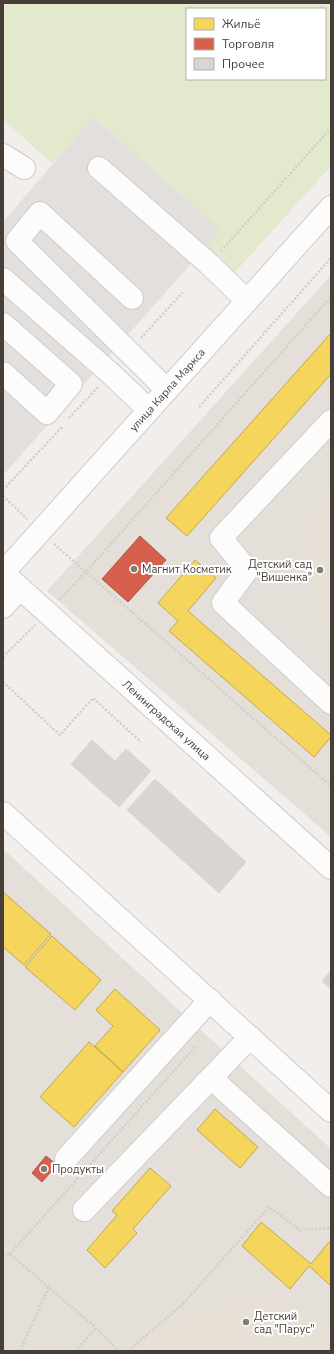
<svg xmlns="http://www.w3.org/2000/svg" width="334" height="1354" font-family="'Nunito Sans',sans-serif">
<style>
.residential{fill:#e5dfd9}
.education{fill:#e7e0d7}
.green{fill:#e2e9cd;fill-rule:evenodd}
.parking{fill:#e3dfdc}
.homes{fill:#f6d55c;stroke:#c2a851}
.shops{fill:#d6604d;stroke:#ab5646}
.building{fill:#d9d5d2;stroke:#d9d5d1}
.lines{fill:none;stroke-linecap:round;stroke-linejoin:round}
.minor-casing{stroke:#cfccc9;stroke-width:24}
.path{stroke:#d1cecb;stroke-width:2.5;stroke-dasharray:2 2;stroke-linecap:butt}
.minor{stroke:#fdfcfc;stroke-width:22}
.poi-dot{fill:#827c76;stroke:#fff;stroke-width:1.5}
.labels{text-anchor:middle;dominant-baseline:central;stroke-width:4;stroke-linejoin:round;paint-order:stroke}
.street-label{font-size:11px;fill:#473f37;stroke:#fff}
.poi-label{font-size:11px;fill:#473f37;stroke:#fff;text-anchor:start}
</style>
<rect width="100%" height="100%" fill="#f1eeeb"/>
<path class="residential" d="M331 275V837L47 591Z
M3 849 331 1149V1351H3Z"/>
<path class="education" d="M331 486V640L313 623 306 516Z
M255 1297 294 1306 331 1327V1351H139L136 1349 149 1335 180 1316 215 1304Z"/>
<path class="green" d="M3 3H331V166L238 269 232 274 201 252 221 230 93 117 56 160 51 163 3 119ZM187 9H325V79H187Z"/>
<path class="parking" d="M93 117 221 230 4 474 3 222Z"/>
<path class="homes" d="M331 333V374L187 536 166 518Z
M195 560 216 578 188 611 331 735V739L330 738 314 757 169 631 178 621 158 603Z
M3 892 51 934 24 965 3 947Z
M52 936 101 980 75 1010 25 967Z
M115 989 160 1030 123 1072 95 1046 113 1026 96 1010Z
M89 1042 123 1072 74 1127 40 1097Z
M215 1109 258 1147 240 1168 197 1130Z
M150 1168 171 1186 133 1229 137 1233 105 1268 87 1250 117 1215 112 1211Z
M261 1222 311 1264 329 1242 331 1244V1286L309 1266 290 1289 242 1246Z"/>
<path class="shops" d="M140 536 166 560 128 602 102 579Z
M46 1156 57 1165 42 1182 32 1173Z"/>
<path class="building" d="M92 740 115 761 126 749 151 771 119 807 71 764Z
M155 779 246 862 219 893 127 810Z
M331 971V989L322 981Z"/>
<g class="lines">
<defs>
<g id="minor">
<path d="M3 155 24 168"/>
<path d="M99 168 209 264 247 301"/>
<path d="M3 279 110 373 149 410"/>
<path d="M132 298 40 213 17 241 167 390"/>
<path d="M3 324 71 384 47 413 3 373"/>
<path d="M331 421 221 538 247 570 223 603 331 703"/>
<path id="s1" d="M3 573 331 207"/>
<path id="s2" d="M3 573 331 868"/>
<path d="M3 607 20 588"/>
<path d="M3 813 331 1111"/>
<path d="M250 1037 211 1078 331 1186"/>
<path d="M66 1159 210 1000"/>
<path d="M84 1210 211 1078"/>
</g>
</defs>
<use href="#minor" class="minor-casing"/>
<path class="path" d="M221 251 331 128
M141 338 184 291
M199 407 331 258
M69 418 98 387
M3 490 62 427
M3 496 27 519
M54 544 331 786
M59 600 86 572 331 297
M3 657 35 625
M3 682 60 735 93 698 141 742
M10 1254 196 1046
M3 1256 10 1254 96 1328 119 1351
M20 1351 49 1286
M76 1351 96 1328
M128 1351 183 1304 269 1207 300 1230 331 1228"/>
<use href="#minor" class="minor"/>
</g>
<g class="poi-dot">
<circle cx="134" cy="569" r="4"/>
<circle cx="320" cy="570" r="4"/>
<circle cx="44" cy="1169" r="4"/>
<circle cx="246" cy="1322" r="4"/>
</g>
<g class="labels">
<g class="street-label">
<text stroke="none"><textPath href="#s1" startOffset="246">улица Карла Маркса</textPath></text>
<text stroke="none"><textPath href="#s2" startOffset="220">Ленинградская улица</textPath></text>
</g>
<g class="poi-label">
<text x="312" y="564" text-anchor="end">Детский сад<tspan x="312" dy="13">"Вишенка"</tspan></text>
<text x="142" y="569">Магнит Косметик</text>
<text x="52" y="1169">Продукты</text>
<text x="254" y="1316">Детский<tspan x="254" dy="13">сад "Парус"</tspan></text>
</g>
</g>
<rect width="334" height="1354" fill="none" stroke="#473f37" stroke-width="8"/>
<rect x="186" y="8" width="140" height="72" fill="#ffffff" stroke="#b5b2af"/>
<rect x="194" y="18" width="20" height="12" fill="#f6d55c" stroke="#b5b2af"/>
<text x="222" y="28" font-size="12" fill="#473f37">Жильё</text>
<rect x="194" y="38" width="20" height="12" fill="#d6604d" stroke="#b5b2af"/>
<text x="222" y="48" font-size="12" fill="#473f37">Торговля</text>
<rect x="194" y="58" width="20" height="12" fill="#d9d5d2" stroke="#b5b2af"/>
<text x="222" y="68" font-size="12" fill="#473f37">Прочее</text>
</svg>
